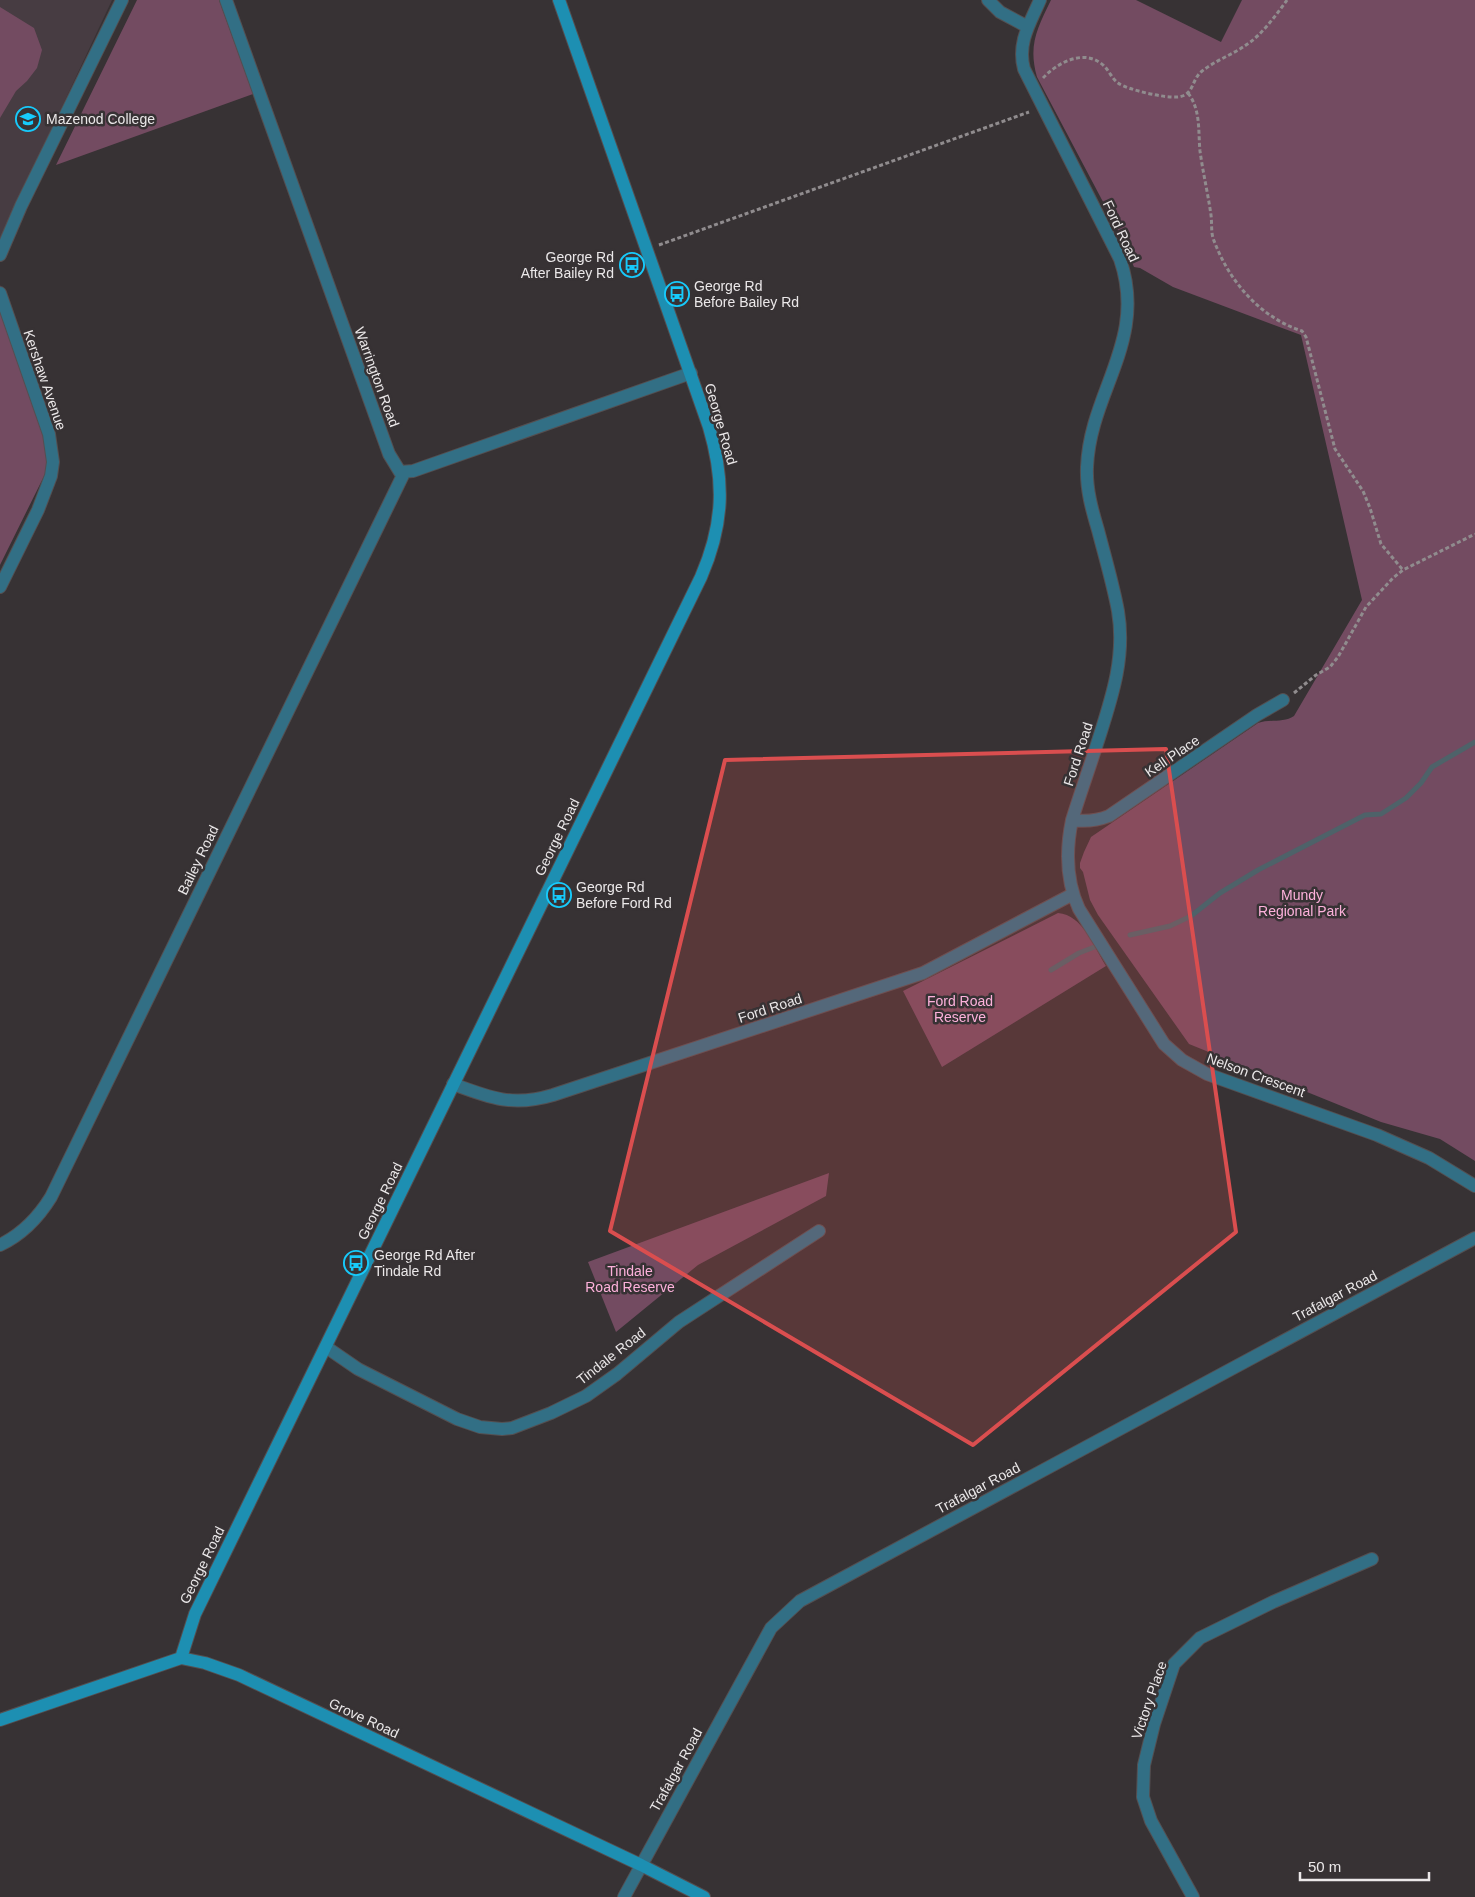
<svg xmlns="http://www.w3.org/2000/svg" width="1475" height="1897" font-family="Helvetica,sans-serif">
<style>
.built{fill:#473c42}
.green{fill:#734b61}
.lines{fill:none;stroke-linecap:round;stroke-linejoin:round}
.stream{stroke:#4e6269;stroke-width:5}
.street-casing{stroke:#544f51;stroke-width:14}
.secondary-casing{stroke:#544f51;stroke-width:14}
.path{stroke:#908c8e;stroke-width:3;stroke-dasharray:4 2.5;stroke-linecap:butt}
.street{stroke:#326f85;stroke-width:12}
.secondary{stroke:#1d8fb2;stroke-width:12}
.marked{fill:#da4e4f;fill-opacity:0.2;stroke:#da4e4f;stroke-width:4;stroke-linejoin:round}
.labels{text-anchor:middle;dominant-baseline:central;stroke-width:5;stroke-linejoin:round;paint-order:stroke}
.poi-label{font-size:14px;fill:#ebe8e9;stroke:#373234;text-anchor:start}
.street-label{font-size:14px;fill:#ebe8e9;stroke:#373234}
.park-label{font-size:14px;fill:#fdb1db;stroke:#373234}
</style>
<rect width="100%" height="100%" fill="#373234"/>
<path class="built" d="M0 0H112L0 239Z"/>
<path class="green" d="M137 0H219L253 94 56 165Z
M1051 0H1136L1221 42 1242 0H1475V1161L1440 1139 1381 1122 1189 1044 1098 915 1090 900 1083 872 1080 868V863L1084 852 1091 837 1258 723C1270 719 1284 723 1294 716L1362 600 1301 335 1173 287 1140 268 1134 267 1120 234 1037 77C1028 45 1037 29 1051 0Z
M0 7 34 28 42 50 37 68 27 81 16 91 0 118Z
M0 285 53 458 0 565Z
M1058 913C1083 915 1094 947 1106 966L942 1067 903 991Z
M829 1173 826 1196 698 1265 616 1332 588 1262Z"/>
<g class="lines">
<path class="stream" d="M1130 935 1170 926 1191 916 1220 893 1258 870 1365 815 1381 814 1406 798 1421 783 1432 767 1475 742
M1051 970 1079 953 1097 946"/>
<defs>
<path id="street" d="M226 0 389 454 400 472 413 471 691 373
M988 0 1000 12 1028 27
M1040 0C1030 23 1017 43 1024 69L1120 259C1148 341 1090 391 1087 467 1086 489 1092 510 1098 530 1105 557 1113 584 1118 611 1126 658 1111 700 1097 744 1089 769 1080 794 1072 820 1066 849 1066 881 1079 909L1164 1044 1182 1060 1207 1074 1377 1135 1429 1158 1475 1186
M0 255 21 206 122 0
M0 293 49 434 53 462 51 476 38 510 0 587
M1072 820C1086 822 1096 821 1109 816L1257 715 1283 700
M453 1084C490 1098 513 1107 553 1095L923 973 1073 894
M0 1245C23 1234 38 1218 51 1197L404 473
M326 1347 358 1369 457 1419 480 1427 502 1429 512 1428 551 1413 586 1396 617 1374 679 1322 819 1231
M624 1897 771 1628 800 1601 1475 1238
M1193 1897 1151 1821 1143 1797 1144 1765 1154 1724 1174 1664 1200 1638 1273 1602 1372 1559"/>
<path id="secondary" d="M181 1658 195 1614 701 577C724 524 725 481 709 427L559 0
M0 1720 181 1658 205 1663 239 1675 641 1865 704 1897"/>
</defs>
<use href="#street" class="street-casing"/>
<use href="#secondary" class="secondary-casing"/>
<path class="path" d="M1043 78C1057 63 1084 48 1103 65 1109 70 1112 79 1118 83 1128 90 1164 98 1177 97 1194 96 1191 81 1201 72 1214 61 1232 55 1246 45 1262 35 1276 15 1287 0
M1188 93C1201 110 1198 131 1200 151 1203 173 1208 194 1211 215 1212 223 1211 231 1213 238 1228 280 1259 317 1302 331L1306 337 1335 449 1363 491 1370 508 1381 544 1403 570
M659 245 1029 112
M1294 693 1316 675 1330 667 1338 657 1366 607 1393 578 1403 570 1475 534"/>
<use href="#street" class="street"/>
<use href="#secondary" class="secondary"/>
</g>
<path class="marked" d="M1166 749 1236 1232 973 1445 610 1231 725 760Z"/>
<defs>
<symbol id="university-ring" viewBox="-11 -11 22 22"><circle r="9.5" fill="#373234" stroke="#17cafb" stroke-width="1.5"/><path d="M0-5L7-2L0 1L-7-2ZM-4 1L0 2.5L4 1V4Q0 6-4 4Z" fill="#17cafb"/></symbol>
<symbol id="bus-ring" viewBox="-11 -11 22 22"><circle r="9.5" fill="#373234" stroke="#17cafb" stroke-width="1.5"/><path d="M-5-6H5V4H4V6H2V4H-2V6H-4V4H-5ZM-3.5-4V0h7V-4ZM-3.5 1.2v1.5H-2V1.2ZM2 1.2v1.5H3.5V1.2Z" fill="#17cafb"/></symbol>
</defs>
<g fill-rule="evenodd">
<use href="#university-ring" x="14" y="105" width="28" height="28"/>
<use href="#bus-ring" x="618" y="251" width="28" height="28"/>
<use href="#bus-ring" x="663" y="280" width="28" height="28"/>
<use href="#bus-ring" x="545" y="881" width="28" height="28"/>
<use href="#bus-ring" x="342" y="1249" width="28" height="28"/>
</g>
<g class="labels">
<g class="poi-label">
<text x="46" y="119">Mazenod College</text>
<text x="614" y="257" text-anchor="end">George Rd<tspan x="614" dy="16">After Bailey Rd</tspan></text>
<text x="694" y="286">George Rd<tspan x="694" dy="16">Before Bailey Rd</tspan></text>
<text x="576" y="887">George Rd<tspan x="576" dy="16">Before Ford Rd</tspan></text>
<text x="374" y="1255">George Rd After<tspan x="374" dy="16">Tindale Rd</tspan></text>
</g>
<g class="street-label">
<text transform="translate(1121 231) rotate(65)">Ford Road</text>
<text transform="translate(377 377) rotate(70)">Warrington Road</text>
<text transform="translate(45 380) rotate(71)">Kershaw Avenue</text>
<text transform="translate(721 424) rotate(74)">George Road</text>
<text transform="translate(1078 754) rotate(-72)">Ford Road</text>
<text transform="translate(1172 756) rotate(-34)">Kell Place</text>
<text transform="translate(557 837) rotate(-64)">George Road</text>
<text transform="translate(198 860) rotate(-64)">Bailey Road</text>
<text transform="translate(770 1008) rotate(-18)">Ford Road</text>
<text transform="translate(1256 1075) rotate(20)">Nelson Crescent</text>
<text transform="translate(380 1201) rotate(-64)">George Road</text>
<text transform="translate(1335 1296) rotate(-28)">Trafalgar Road</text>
<text transform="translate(611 1356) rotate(-38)">Tindale Road</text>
<text transform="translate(978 1488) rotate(-28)">Trafalgar Road</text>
<text transform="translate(202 1565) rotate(-64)">George Road</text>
<text transform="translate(1149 1700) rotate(-71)">Victory Place</text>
<text transform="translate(364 1718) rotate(25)">Grove Road</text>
<text transform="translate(676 1770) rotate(-61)">Trafalgar Road</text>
</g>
<g class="park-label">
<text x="1302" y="895">Mundy<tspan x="1302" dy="16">Regional Park</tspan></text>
<text x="960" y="1001">Ford Road<tspan x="960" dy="16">Reserve</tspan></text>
<text x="630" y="1271">Tindale<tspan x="630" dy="16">Road Reserve</tspan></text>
</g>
</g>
<path d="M1300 1872v8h129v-8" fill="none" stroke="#ebe8e9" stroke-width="2.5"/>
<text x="1308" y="1872" font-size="15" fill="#ebe8e9" stroke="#373234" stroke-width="4" paint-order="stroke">50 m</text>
</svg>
